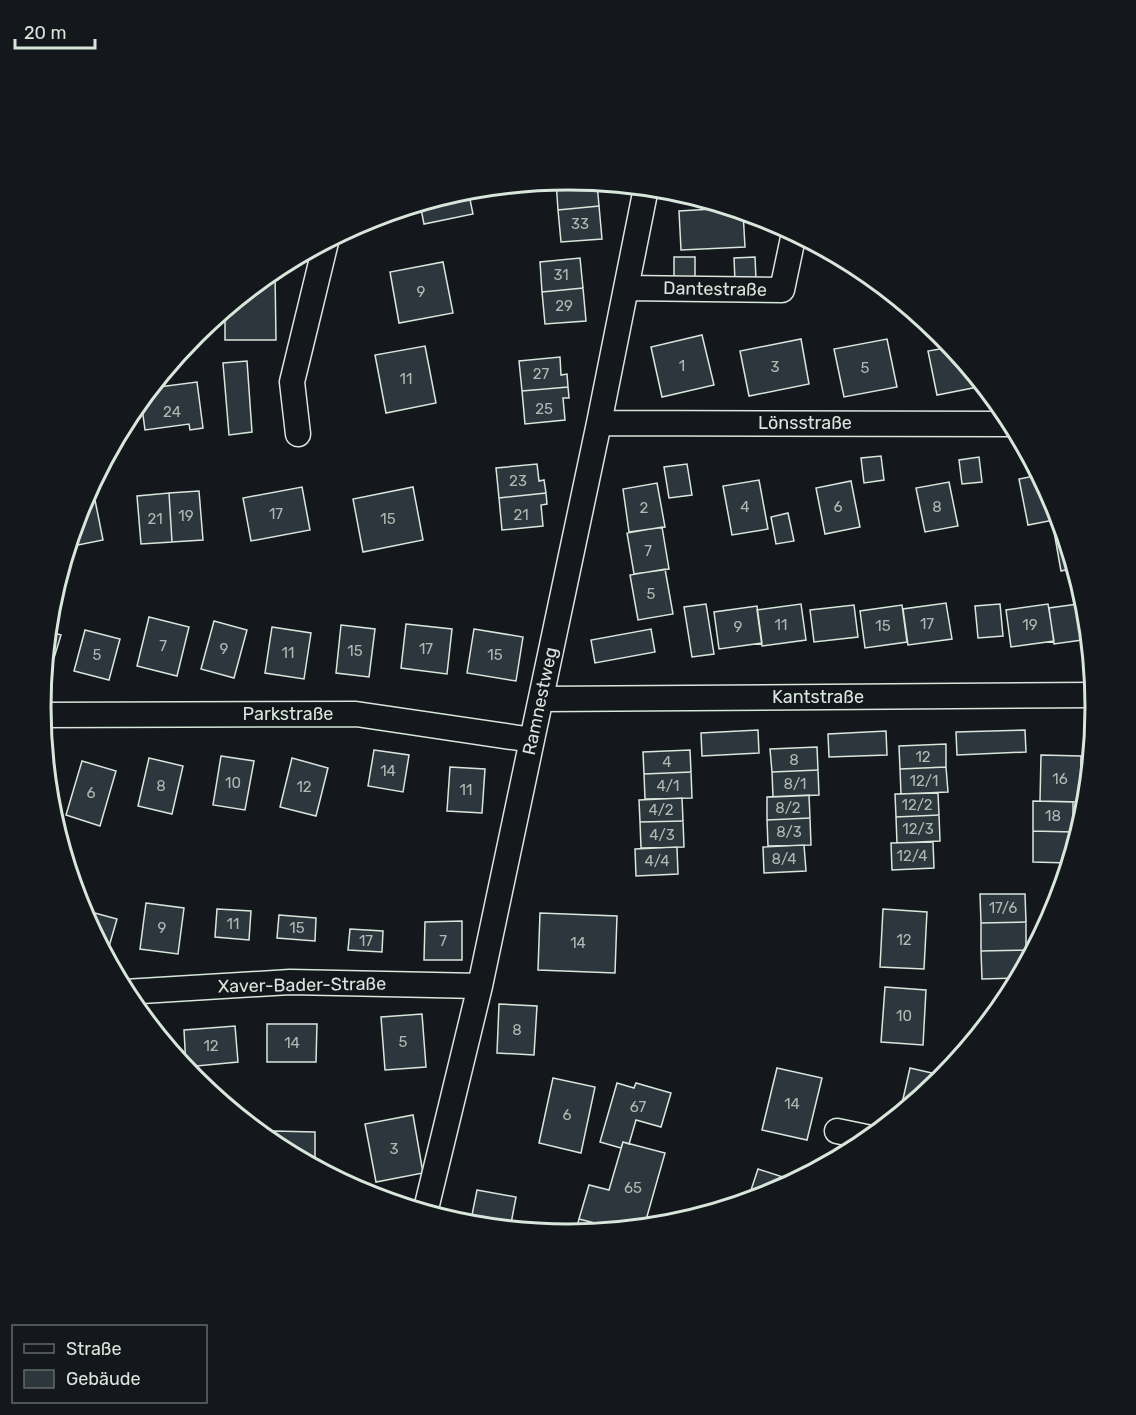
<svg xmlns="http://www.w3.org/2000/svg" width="1136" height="1415" font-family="Rubik,sans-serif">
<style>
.building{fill:#2c363c;stroke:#d8e6dc;stroke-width:1.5}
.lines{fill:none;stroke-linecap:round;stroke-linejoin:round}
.street-casing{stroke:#d8e6dc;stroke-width:27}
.street{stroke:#14181c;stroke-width:24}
.labels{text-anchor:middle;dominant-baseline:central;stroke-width:4.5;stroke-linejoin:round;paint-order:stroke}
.number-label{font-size:15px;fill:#adbab4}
.street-label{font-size:18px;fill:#d8e6dc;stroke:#14181c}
.rim{fill:none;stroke:#d8e6dc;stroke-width:3}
</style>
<rect width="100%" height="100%" fill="#14181c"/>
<path class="building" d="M568 180 597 183 599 206 558 210 556 181Z
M468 190 473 214 424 224 420 204Z
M599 206 602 239 561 242 558 210Z
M730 208 743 212 745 247 681 250 679 211Z
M674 257H695V280H674Z
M755 257 756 279 735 281 734 258Z
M580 258 583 288 542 292 540 262Z
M443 262 453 313 399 323 390 272Z
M270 273H275L276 340H225V310Z
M583 288 586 321 545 324 542 292Z
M702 335 714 385 662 397 651 347Z
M801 339 809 384 749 396 740 351Z
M887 339 897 387 844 397 834 349Z
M425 346 436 403 386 413 375 355Z
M951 347 983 386 937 395 928 351Z
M560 357 561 375 567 374 568 387 522 391 519 361Z
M247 361 252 432 229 435 223 363Z
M197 382 203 428 190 430 189 424 145 430 141 400 151 388Z
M568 387 569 398H563L565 420 525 424 522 391Z
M881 456 884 480 864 483 861 458Z
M979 457 982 482 962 484 959 460Z
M537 464 539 481 544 480 546 493 499 498 496 468Z
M687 464 692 495 669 498 664 467Z
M1039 475 1055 506 1059 519 1028 525 1019 479Z
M759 480 768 529 732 535 723 486Z
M851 481 860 527 825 534 816 488Z
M949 482 958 526 925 532 916 488Z
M657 483 665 527 629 532 623 489Z
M92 485 103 540 68 547 81 505Z
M302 487 310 530 251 541 243 498Z
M413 487 423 540 363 552 353 499Z
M199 491 203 540 172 542 169 493Z
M169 493 172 542 141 544 137 496Z
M546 493 547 504 541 505 543 526 502 530 499 498Z
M788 513 794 541 776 544 771 517Z
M1061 525 1074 568 1061 571 1053 526Z
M662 527 669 569 634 574 627 533Z
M665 569 673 614 638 620 630 575Z
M946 603 952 639 908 645 903 609Z
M1085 603 1089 639 1054 644 1049 608Z
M706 604 714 654 692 657 684 607Z
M801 604 806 640 762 646 757 610Z
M1000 604 1003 636 978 638 975 606Z
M1048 604 1054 641 1011 647 1006 610Z
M854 605 858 637 814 642 810 610Z
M902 605 907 642 865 648 860 611Z
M757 606 762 643 719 649 714 612Z
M149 617 189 627 177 676 137 666Z
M214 621 247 630 234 678 201 669Z
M406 624 452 629 447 674 401 668Z
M341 625 375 629 369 677 336 673Z
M272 627 311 633 304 679 265 673Z
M474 629 523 637 516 681 467 673Z
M651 629 655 652 595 663 591 640Z
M85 630 120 639 109 680 74 671Z
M48 631 61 635 47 681 43 680Z
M758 730 759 753 702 756 701 733Z
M1025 730 1026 752 957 755 956 732Z
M886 731 887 755 829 757 828 734Z
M946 744V767L900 769 899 746Z
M817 747 818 770 772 772 770 749Z
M374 750 409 755 403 792 368 786Z
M690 750 691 772 644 774 643 752Z
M1041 755 1081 756 1080 802 1040 801Z
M221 756 254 761 245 810 213 805Z
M149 758 183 766 172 814 138 806Z
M292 758 328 768 316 816 280 807Z
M82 761 116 771 100 826 66 815Z
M450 767 485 769 482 813 447 811Z
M946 767 948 792 901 794 900 769Z
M818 770 819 795 773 797 772 772Z
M691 772 692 798 645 799 644 774Z
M938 793 939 815 896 817 895 794Z
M809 795 810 818 767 820V797Z
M682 798 683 821 640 822 639 800Z
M1033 801 1073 802V832L1033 831Z
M939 815 940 841 897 843 896 817Z
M810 818 811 845 768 846 767 820Z
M683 821 684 847 641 848 640 822Z
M1033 831 1073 832V852L1069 863 1033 862Z
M933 842 934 868 892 870 891 843Z
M804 845 806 871 764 873 763 847Z
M677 847 678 874 636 876 635 849Z
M980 894H1025L1026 922 981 923Z
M146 903 184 908 178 954 140 949Z
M80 909 117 919 106 957 81 909Z
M217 909 251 911 249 940 215 937Z
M883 909 927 912 924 969 880 967Z
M540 913 617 916 615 973 538 970Z
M279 915 316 918 315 941 277 938Z
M462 921V960H424L425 922Z
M1026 922V950L981 951V923Z
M350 929 383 931 382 952 348 950Z
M1026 950V964L1018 978 982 979 981 951Z
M885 987 926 990 923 1045 881 1042Z
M499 1004 537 1006 534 1055 497 1053Z
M422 1014 426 1067 385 1070 381 1017Z
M267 1024H317L316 1062H267Z
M235 1026 238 1062 186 1067 184 1030Z
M777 1068 822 1078 807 1140 762 1130Z
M910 1068 945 1076 941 1081 906 1109 901 1108Z
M553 1078 595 1087 581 1153 539 1143Z
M617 1083 634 1088 636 1083 671 1093 661 1127 636 1120 629 1144 623 1142 621 1148 600 1142Z
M413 1115 423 1173 376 1182 365 1124Z
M273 1131 315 1132V1167L273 1145Z
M623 1142 665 1153 644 1227 621 1230 579 1219 589 1185 609 1190Z
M758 1169 792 1180 791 1184 770 1195 747 1202Z
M477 1190 516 1197 510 1229 470 1225Z
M579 1219 615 1228 614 1230 575 1234Z"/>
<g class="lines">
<defs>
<path id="street" d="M626 288 782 290 794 233
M599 423 1012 424
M298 434 292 382 326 242
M541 699 1094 695
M41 715 356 714 532 740
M125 992 290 982 480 986
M837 1131 871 1138
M425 1213 480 986 599 423 646 188"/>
</defs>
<use href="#street" class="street-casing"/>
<use href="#street" class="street"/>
</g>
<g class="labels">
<g class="number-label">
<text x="580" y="224">33</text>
<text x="561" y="275">31</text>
<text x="421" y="292">9</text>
<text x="564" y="306">29</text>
<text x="682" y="366">1</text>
<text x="775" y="367">3</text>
<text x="865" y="368">5</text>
<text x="541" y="374">27</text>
<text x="406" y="379">11</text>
<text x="544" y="409">25</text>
<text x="172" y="412">24</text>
<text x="518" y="481">23</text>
<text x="745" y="507">4</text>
<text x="838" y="507">6</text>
<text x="937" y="507">8</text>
<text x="644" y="508">2</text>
<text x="276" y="514">17</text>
<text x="521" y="515">21</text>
<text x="186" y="516">19</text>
<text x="155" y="519">21</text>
<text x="388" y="519">15</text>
<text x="648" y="551">7</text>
<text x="651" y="594">5</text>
<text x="927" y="624">17</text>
<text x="781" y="625">11</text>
<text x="1030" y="625">19</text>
<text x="883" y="626">15</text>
<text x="738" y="627">9</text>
<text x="163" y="646">7</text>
<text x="224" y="649">9</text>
<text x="426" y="649">17</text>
<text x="355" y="651">15</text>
<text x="288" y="653">11</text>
<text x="97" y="655">5</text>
<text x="495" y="655">15</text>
<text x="923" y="757">12</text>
<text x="794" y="760">8</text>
<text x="667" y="762">4</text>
<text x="388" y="771">14</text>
<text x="1060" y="779">16</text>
<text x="924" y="781">12/1</text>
<text x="233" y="783">10</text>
<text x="795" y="784">8/1</text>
<text x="161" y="786">8</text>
<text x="668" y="786">4/1</text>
<text x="304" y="787">12</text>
<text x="466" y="790">11</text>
<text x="91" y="793">6</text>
<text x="917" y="805">12/2</text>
<text x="788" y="808">8/2</text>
<text x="661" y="810">4/2</text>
<text x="1053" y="816">18</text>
<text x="918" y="829">12/3</text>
<text x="789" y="832">8/3</text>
<text x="662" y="835">4/3</text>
<text x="912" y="856">12/4</text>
<text x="784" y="859">8/4</text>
<text x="657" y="861">4/4</text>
<text x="1003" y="908">17/6</text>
<text x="233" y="924">11</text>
<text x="162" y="928">9</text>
<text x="297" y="928">15</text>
<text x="904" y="940">12</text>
<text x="366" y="941">17</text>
<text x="443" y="941">7</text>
<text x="578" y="943">14</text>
<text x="904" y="1016">10</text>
<text x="517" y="1030">8</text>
<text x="403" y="1042">5</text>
<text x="292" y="1043">14</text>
<text x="211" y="1046">12</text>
<text x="792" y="1104">14</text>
<text x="638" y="1107">67</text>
<text x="567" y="1115">6</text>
<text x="394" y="1149">3</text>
<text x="633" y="1188">65</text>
</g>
<g class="street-label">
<text transform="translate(715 289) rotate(1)">Dantestraße</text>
<text x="805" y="423">Lönsstraße</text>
<text x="818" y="697">Kantstraße</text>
<text transform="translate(540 701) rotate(-78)">Ramnestweg</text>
<text x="288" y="714">Parkstraße</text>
<text transform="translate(302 985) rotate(-1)">Xaver-Bader-Straße</text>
</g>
</g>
<path d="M0 0H1136V1415H0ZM51 707a517 517 0 1 1 1034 0a517 517 0 1 1-1034 0Z" fill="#14181c" fill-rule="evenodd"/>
<path class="rim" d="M51 707a517 517 0 1 1 1034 0a517 517 0 1 1-1034 0Z"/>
<rect x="12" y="1325" width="195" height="78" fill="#14181c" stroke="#626a69" stroke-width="1.5"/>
<rect x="24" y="1344" width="30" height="9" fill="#14181c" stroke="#626a69" stroke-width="1.5"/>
<text x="66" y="1355" font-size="18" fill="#d8e6dc">Straße</text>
<rect x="24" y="1370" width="30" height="18" fill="#2c363c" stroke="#626a69" stroke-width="1.5"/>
<text x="66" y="1385" font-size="18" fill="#d8e6dc">Gebäude</text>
<path d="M15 39v9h80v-9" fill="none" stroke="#d8e6dc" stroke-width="3"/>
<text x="24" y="39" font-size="18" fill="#d8e6dc" stroke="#14181c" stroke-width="4.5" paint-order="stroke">20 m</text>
</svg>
